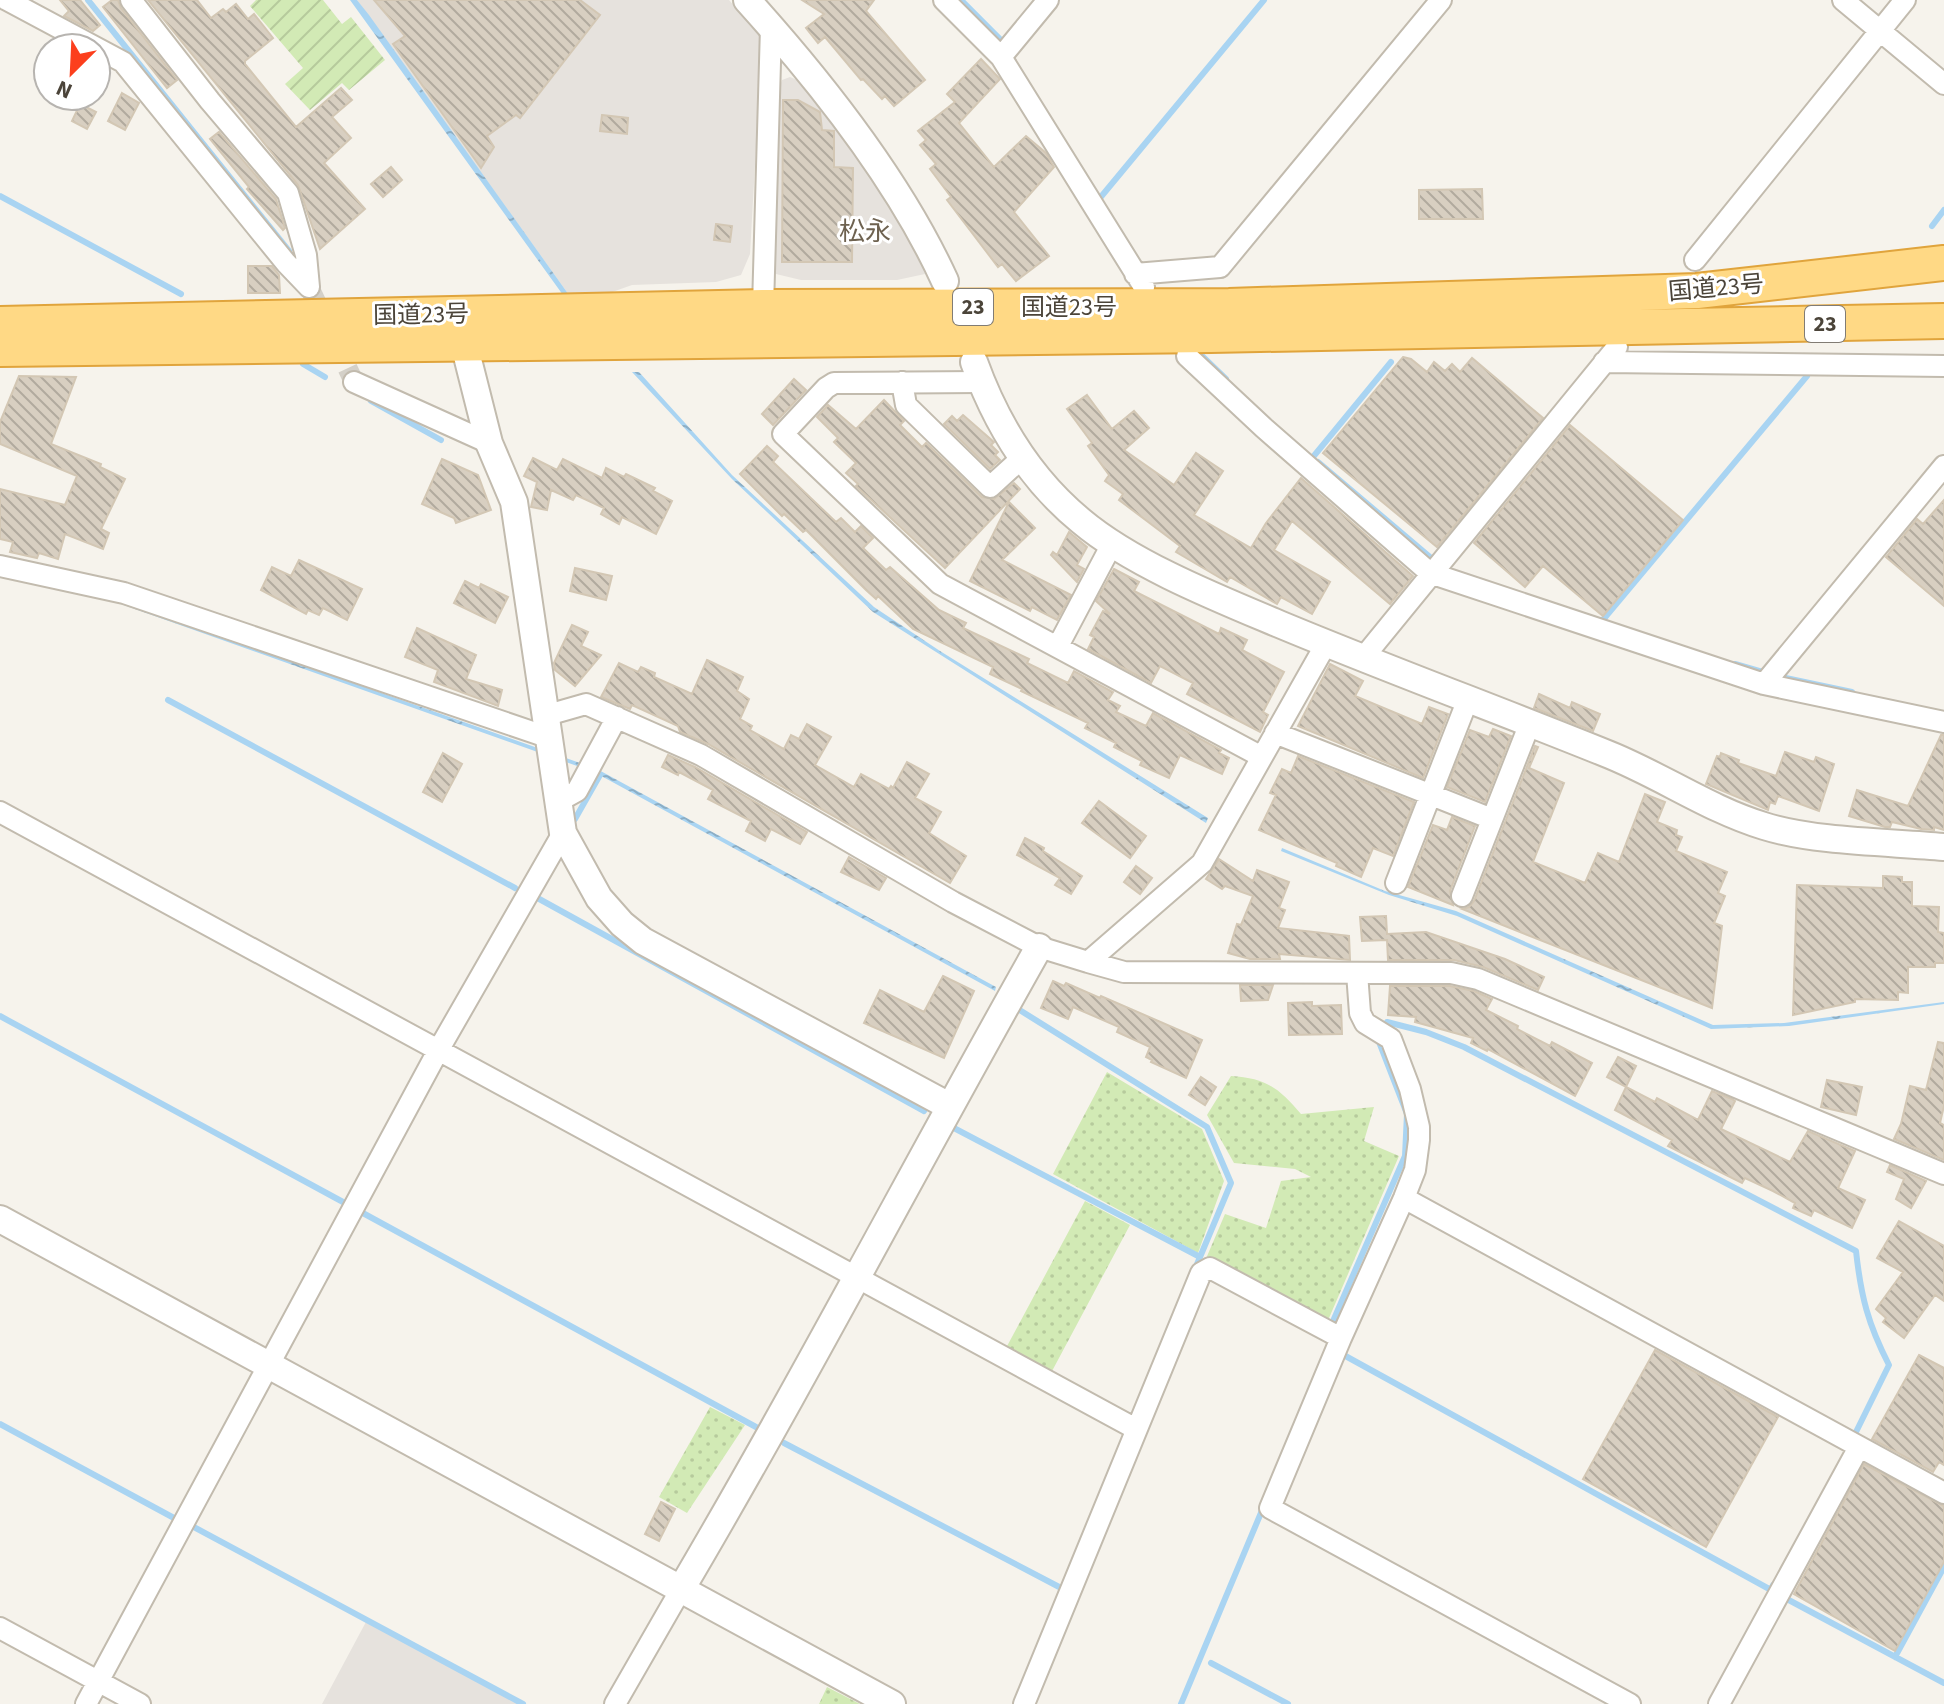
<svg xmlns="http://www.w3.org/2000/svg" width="1944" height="1704" font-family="'Source Sans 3','Noto Sans JP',sans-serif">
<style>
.industrial{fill:#e6e2dd}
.grass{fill:url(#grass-dots)}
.garden{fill:url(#garden-furrows)}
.water{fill:url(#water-ripples)}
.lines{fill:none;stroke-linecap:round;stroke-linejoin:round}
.stream{stroke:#a9d4f2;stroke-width:6}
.building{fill:url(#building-back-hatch);stroke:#d3c7b4;stroke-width:2}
.minor-tunnel{stroke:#d4d0c8;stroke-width:20;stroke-dasharray:20 10;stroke-linecap:butt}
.minor-casing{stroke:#c2bbae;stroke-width:24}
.tertiary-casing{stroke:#c2bbae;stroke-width:30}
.trunk-casing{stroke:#e0a43c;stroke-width:38}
.minor{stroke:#fff;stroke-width:20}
.tertiary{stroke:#fff;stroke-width:26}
.trunk{stroke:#ffd985;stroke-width:34}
.labels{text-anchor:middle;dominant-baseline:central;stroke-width:6;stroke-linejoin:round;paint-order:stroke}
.shield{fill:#fff;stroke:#817c74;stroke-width:2}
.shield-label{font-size:22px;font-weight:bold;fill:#4b4439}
.street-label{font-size:24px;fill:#4b4439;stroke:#fff}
.neighbourhood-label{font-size:26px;fill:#6e6250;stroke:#fff}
</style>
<defs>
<pattern id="grass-dots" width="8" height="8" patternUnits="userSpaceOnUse" patternTransform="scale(2)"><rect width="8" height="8" fill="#d2eab5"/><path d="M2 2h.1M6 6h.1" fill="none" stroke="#b6ca9c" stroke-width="1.8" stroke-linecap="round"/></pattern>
<pattern id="garden-furrows" width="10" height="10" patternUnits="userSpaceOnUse" patternTransform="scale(2)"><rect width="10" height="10" fill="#d2eab5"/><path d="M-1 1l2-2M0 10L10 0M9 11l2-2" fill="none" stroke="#b6ca9c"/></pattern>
<pattern id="water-ripples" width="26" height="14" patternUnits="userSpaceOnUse" patternTransform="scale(2)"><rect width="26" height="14" fill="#a9d4f2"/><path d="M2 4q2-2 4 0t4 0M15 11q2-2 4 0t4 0" fill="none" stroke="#8caec5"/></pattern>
<pattern id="building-back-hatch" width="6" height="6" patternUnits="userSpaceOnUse" patternTransform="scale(2)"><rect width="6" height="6" fill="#d8cfc1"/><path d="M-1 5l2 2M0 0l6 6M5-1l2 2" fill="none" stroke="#b1aa9e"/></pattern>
</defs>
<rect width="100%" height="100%" fill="#f6f3ec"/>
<path class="industrial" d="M357 0H729L762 39 750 254 741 275 716 282 632 285 601 296 569 295Z
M790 77 802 82 861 158 904 227 923 265 925 274 897 280H801L776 274 771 256 778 91 782 80Z
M367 1620 523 1704H322Z"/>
<path class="grass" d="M1107 1072 1202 1129 1224 1181 1198 1253 1053 1174Z
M1231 1076C1266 1078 1279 1088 1301 1114L1374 1107 1364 1141 1399 1156 1326 1325 1205 1261 1225 1214 1266 1228 1281 1181 1311 1177 1295 1169 1234 1163 1207 1115Z
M1085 1201 1130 1225 1051 1373 1006 1348Z
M710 1407 745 1425 687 1513 659 1497Z
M827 1687 860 1704H819Z"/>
<path class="garden" d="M256 0H323L342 24 351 17 385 60 349 90 342 83 310 110 285 84 303 68 250 6Z"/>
<path class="water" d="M350 0H357L369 15 569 295H563Z
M632 372H639L732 475 874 607 940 651 1208 818 1206 823 873 612 732 479Z
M104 595 597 769 996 987 995 991 594 772 104 598Z
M1282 848 1385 891 1456 911 1713 1025 1784 1023 1944 1002V1004L1789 1026 1711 1029 1457 916 1389 895 1281 851Z"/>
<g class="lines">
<path class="stream" d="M88 0 289 251
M961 0 1002 41
M0 196 181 294
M1100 198 1264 0
M1932 226 1944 210
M1200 354 1226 379
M303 364 325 377
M371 401 441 440
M1313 457 1391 362
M1318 462 1430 557
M1602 621 1807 376
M1735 664 1766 673
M1777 676 1852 692
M168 700 515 888
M575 819 600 775
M532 895 924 1111
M1018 1009 1207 1127 1231 1183 1195 1269
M0 1016 343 1202
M1384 1027 1387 1022 1426 1032 1464 1047 1856 1251C1861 1297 1868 1324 1889 1365L1855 1434
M952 1127 1200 1257
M361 1212 756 1427
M1330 1328 1405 1156 1407 1114 1379 1042
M1340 1353 1771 1590 1773 1585
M0 1424 174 1518
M784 1443 1063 1589
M192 1526 523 1704
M1785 1598 1944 1683
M1895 1657 1944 1567
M1211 1663 1288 1704
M1181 1704 1263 1508"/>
</g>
<path class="building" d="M60 0H80L100 25 93 31 64 16 69 11Z
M112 0H118L121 8 177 80 167 88 103 7Z
M148 0H197L211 18 223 9 226 12 236 4 248 19 254 14 273 38 245 61V64L296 127 341 88 352 100 332 117 351 138 324 163 365 209 320 249 298 185Z
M374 0H580L600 15 520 118 516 115 487 136 494 147 481 168 393 44 405 36Z
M802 0H874L866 11 925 80 894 106 885 96 882 99 863 79 861 80 825 37 818 43 806 28 824 14Z
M981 59 1000 79 959 123 994 167 1026 136 1046 153 1054 167 1014 212 1049 256 1016 281 1002 264 998 267 947 200 951 197 930 169 936 164 920 145 926 140 918 131 955 102 947 94Z
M122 93 139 103 125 130 108 121Z
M783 100H798L820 112 822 130 834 131V167L853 168 852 262H782Z
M80 104 96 112 87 129 72 121Z
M602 115 628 118 627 134 600 131Z
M219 132 276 199 285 228 283 230 247 189 249 187 210 139Z
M391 167 402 180 383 197 371 184Z
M1482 189 1483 219H1419V190Z
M716 224 732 226 730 242 714 240Z
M248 266H272L279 275 280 293H248Z
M1403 357 1411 359 1427 372 1434 362 1445 371 1452 364 1460 372 1472 358 1543 418 1437 547 1323 453Z
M19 376 76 377 51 444 101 464 100 467 125 479 101 529 109 533 103 549 65 534 58 559 39 553 37 558 10 552 13 542 0 539V489L65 505 77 476 0 444V422Z
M794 379 806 390 773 425 762 414Z
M1087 395 1112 429 1134 411 1149 428 1124 450 1174 485 1196 453 1223 471 1194 515 1251 548 1266 523 1301 478 1413 576 1390 604 1292 521 1274 550 1330 582 1312 614 1281 597 1277 604 1230 577 1227 582 1176 552 1180 546 1119 500 1123 494 1105 481 1109 475 1088 446 1092 443 1067 409Z
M884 400 904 421 900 425 922 447 926 443 982 497 994 499 1014 483 1020 489 945 568 856 486 858 484 846 473 856 463 834 442 838 438 817 417 828 405 856 429Z
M963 415 994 442 991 445 998 452 995 455 1000 460 990 469 944 424 952 416 957 421Z
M1570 425 1683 520 1603 616 1543 566 1525 587 1474 543Z
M767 446 778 456 773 462 836 522 841 518 855 532 861 526 873 538 863 548 886 570 890 567 939 610 966 623 963 628 1029 659 1027 663 1068 683 1074 671 1113 692 1108 700 1120 706 1116 712 1146 726 1153 713 1221 750 1219 753 1229 758 1222 774 1180 755 1169 778 1140 765 1142 761 1114 747 1116 743 1085 728 1088 723 1021 691 1022 689 990 674 993 667 913 629 878 596 876 599 866 590 806 530 803 532 784 514 782 516 740 474Z
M533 458 557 470 563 459 602 478 606 468 624 477 626 474 655 488 653 491 672 501 656 534 622 517 619 524 601 514 604 508 576 495 573 500 551 490 547 510 531 507 537 482 524 476Z
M442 459 478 475 491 510 456 523 454 518 422 504Z
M1944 500V606L1886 557 1917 519 1923 524Z
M1009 502 1035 528 1002 560 1071 595 1057 620 1032 607 1030 611 970 581Z
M1069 532 1087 547 1077 565 1084 569 1077 582 1051 555 1053 552 1057 555Z
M299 560 362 589 347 620 323 608 319 615 308 610 306 614 261 590 272 567 291 576Z
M575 568 612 576 606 600 570 591Z
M1114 569 1139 582 1134 591 1219 634 1221 628 1247 640 1242 650 1284 672 1263 712 1268 715 1260 732 1187 694 1193 683 1160 666 1151 683 1088 649 1094 637 1090 635 1103 611 1110 614 1096 601Z
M465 581 479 588 481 584 508 597 495 623 454 603Z
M572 625 588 632 581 646 601 655 575 686 555 670 554 663Z
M417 628 476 655 466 679 502 690 498 706 434 682 438 670 405 657Z
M707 660 743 677 737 691 749 699 740 719 752 726 750 730 784 749 791 735 799 739 807 724 831 737 815 765 854 787 861 774 889 789 891 786 893 788 907 762 929 774 915 798 941 812 929 833 966 856 950 883 708 744 680 732 678 726 632 705 630 709 601 697 619 663 638 672 641 667 655 673 654 677 692 694Z
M1330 664 1363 681 1355 696 1422 724 1429 707 1448 714 1423 778 1298 726Z
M1539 694 1570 708 1572 702 1600 714 1593 731 1534 708Z
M1493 729 1511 736 1485 802 1447 787 1470 730 1489 737Z
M1941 735H1944V830L1934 827V830L1921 829 1892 822 1890 827H1885L1849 816 1857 790 1908 806Z
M1535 746 1538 747 1529 768 1564 783 1533 862 1585 883 1598 853 1619 862 1645 794 1665 802 1657 822 1677 830 1676 835 1682 837 1676 851 1727 872 1718 893 1725 896 1714 923 1722 926 1712 1008 1462 909 1469 907 1474 901Z
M1785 752 1814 762 1816 757 1834 764 1819 811 1778 796 1775 804 1770 802 1768 810 1706 784 1717 756 1720 757 1721 753 1739 760 1738 763 1776 776Z
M443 753 462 764 442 802 423 792Z
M668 755 695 767 807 832 800 844 771 829 765 841 746 831 751 821 708 799 713 790 679 772 678 775 662 767Z
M1298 756 1414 802 1393 856 1373 848 1361 877 1336 866 1337 863 1259 830 1276 795 1270 793 1282 769 1291 773Z
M1099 801 1146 836 1130 858 1082 823Z
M1452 817 1475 826 1450 891 1453 905 1408 887 1433 825 1447 830Z
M1025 838 1044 848 1043 851 1082 876 1071 894 1055 885 1060 878 1017 855Z
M849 857 886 878 879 890 841 872Z
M1219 859 1253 881 1257 870 1289 882 1279 908 1285 910 1278 928 1349 936 1350 960 1279 954 1280 959H1250L1228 953 1237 924 1241 925 1253 896 1225 886 1222 889 1206 879Z
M1136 866 1152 878 1140 894 1124 882Z
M1883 876 1902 877V882H1912V906L1939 907 1938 932 1944 933V963H1935V967H1908V993L1898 992V1000L1855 999V1002L1793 1015 1797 885 1883 888Z
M1386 916 1387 934 1426 932 1505 959 1544 977 1538 990 1483 967 1454 960H1388L1387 940 1362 941 1360 917Z
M943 976 974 991 944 1058 864 1023 880 990 924 1012Z
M1053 981 1064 986 1066 983 1100 998 1101 996 1202 1040 1186 1078 1151 1062 1152 1060 1146 1057 1150 1047 1117 1032 1119 1027 1073 1007 1068 1019 1041 1008Z
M1240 985H1273L1268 1000 1241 1001Z
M1390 986H1450L1474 991 1492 999 1486 1010 1518 1026 1517 1029 1550 1046 1552 1042 1592 1063 1575 1096 1488 1049 1487 1051 1471 1043 1473 1038 1415 1022 1416 1017 1388 1015Z
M1312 1002V1006L1341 1005 1342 1034 1289 1035 1288 1003Z
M1938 1042 1944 1043V1106L1940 1123 1944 1125V1160L1894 1139 1901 1124 1910 1086 1926 1090Z
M1618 1057 1636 1066 1626 1087 1607 1077Z
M1201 1077 1216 1087 1205 1105 1189 1095Z
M1827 1080 1862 1087 1856 1115 1821 1107Z
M1626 1087 1655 1102 1657 1098 1698 1120 1712 1091 1732 1099 1735 1101 1721 1129 1790 1162 1808 1131 1855 1151 1838 1188 1865 1200 1852 1228 1814 1210 1811 1216 1793 1208 1795 1203 1773 1191 1745 1178 1742 1183 1668 1146 1672 1140 1615 1110Z
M1890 1165 1926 1181 1911 1208 1896 1199 1904 1179 1887 1172Z
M1899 1221 1944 1246V1301L1935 1295 1904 1338 1883 1322 1886 1318 1876 1309 1903 1272 1877 1258Z
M1655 1350 1778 1417 1706 1547 1583 1479Z
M1919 1355 1944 1368V1465L1939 1462 1933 1472 1872 1439Z
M1864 1464 1944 1506V1562L1895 1651 1794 1594Z
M661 1502 675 1509 659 1541 645 1534Z"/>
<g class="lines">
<path class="minor-tunnel" d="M309 287 354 382"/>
<defs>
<path id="minor" d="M7 0 123 62 286 263 309 287
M131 0 210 101 288 193 306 255 309 287
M944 0 1001 57 1144 287
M1843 0 1944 84
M1001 57 1048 0
M1695 260 1905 0
M1135 274 1220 267 1441 0
M763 307 771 27
M1187 356 1264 428 1430 573 1764 684 1944 722
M1604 362 1944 366
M354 382 489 443
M902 382 906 405 990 487 1023 457
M981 382 834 383 826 388 783 434 940 584 1262 757
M0 566 124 593 550 738
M1058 646 1112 544
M1363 658 1617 347
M1764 684 1944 466
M544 716 586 704 701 755 953 902 1039 947 1088 962 1124 972 1451 973 1478 979 1944 1174
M1275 733 1492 819
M559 801 577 791 617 717
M0 812 1136 1429
M1396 883 1468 699
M1462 896 1530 723
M1088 962 1202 863 1326 644
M1404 1198 1944 1493
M1341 1338 1404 1198 1415 1170 1419 1140V1127L1410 1089 1391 1039 1365 1023 1360 1013 1357 973
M0 1628 140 1704
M86 1704 439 1049 563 833
M615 1704 680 1591
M1024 1704 1201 1273 1210 1268 1341 1338 1270 1508 1630 1704
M1719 1704 1859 1447"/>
<path id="tertiary" d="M747 0C821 82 899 180 945 281
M464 344 489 443 514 502 563 833 599 898 622 924 643 941 949 1106
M974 362C996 423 1030 479 1081 521 1132 564 1217 598 1279 624 1387 669 1496 709 1605 753 1659 774 1708 809 1764 826 1815 842 1890 842 1944 847
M0 1219 892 1704
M680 1591C805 1379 918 1161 1039 947"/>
<path id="trunk" d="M0 324 763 307 1229 306 1697 291 1944 263
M0 349 1211 335 1944 321"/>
</defs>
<use href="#minor" class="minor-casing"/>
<use href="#tertiary" class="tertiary-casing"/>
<use href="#trunk" class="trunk-casing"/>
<use href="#minor" class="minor"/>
<use href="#tertiary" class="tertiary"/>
<use href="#trunk" class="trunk"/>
</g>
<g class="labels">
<g class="shield">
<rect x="953" y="289" width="40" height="36" rx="6"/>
<rect x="1805" y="306" width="40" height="36" rx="6"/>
</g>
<g class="shield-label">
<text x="973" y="307">23</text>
<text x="1825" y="324">23</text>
</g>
<g class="street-label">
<text transform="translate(1716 288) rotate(-5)">国道23号</text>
<text x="1069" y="307">国道23号</text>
<text transform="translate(421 315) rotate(-1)">国道23号</text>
</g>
<g class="neighbourhood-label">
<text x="865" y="231">松永</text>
</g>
</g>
<g transform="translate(72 72) rotate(204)"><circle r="38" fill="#ffffff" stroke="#b7b4b0" stroke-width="2"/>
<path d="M0-6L14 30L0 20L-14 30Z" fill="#fc3f1d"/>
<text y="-12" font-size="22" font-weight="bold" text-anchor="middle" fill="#4b4439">N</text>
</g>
</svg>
